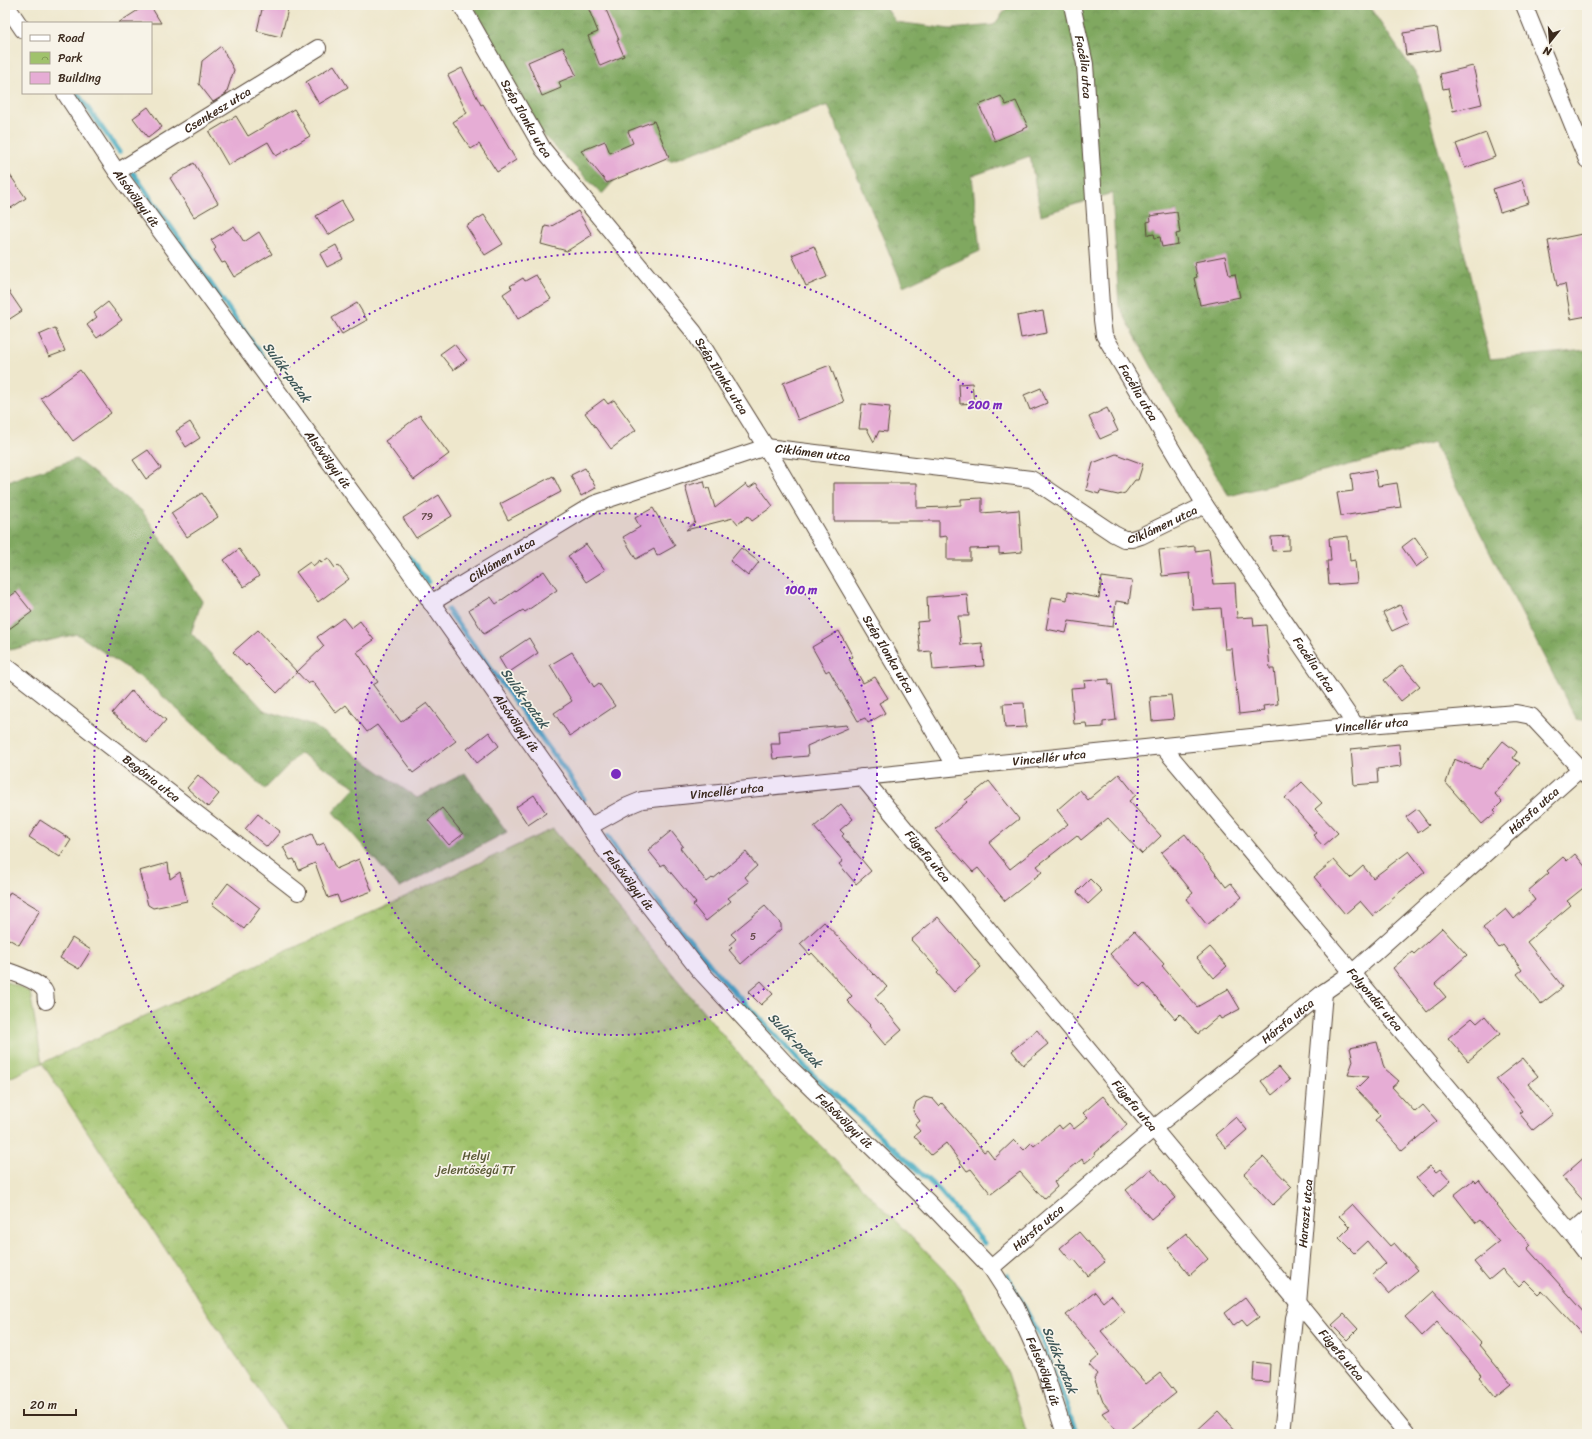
<svg xmlns="http://www.w3.org/2000/svg" width="1592" height="1439" font-family="Sriracha,sans-serif">
<style>
.green{fill:#a0c26c;stroke:#6e7645}
.forest{fill:url(#forest-crowns);stroke:#5e693f}
.park{fill:url(#park-crowns);stroke:#6e7645}
.lines{fill:none;stroke-linecap:round;stroke-linejoin:round}
.stream{stroke:#40a9c0;stroke-width:5}
.building{fill:#e6add5}
.street-casing{stroke:#564638;stroke-width:18}
.street{stroke:#fff;stroke-width:16}
.ring{fill:none;stroke:#7b2cbf;stroke-width:2;stroke-dasharray:2 4}
.labels{text-anchor:middle;dominant-baseline:central;stroke-width:3.5;stroke-linejoin:round;paint-order:stroke}
.number-label{font-size:10px;fill:#664b4c}
.street-label{font-size:12px;fill:#3b2a1e;stroke:#f7f3e8}
.park-label{font-size:12px;fill:#595835;stroke:#f7f3e8}
.water-label{font-size:13px;font-style:italic;fill:#3d5657;stroke:#f7f3e8}
.centre{fill:#7b2cbf;stroke:#f7f3e8;stroke-width:2}
.ring-label{font-size:12px;text-anchor:middle;font-weight:bold;fill:#7b2cbf;stroke:#f7f3e8;stroke-width:3.5;stroke-linejoin:round;paint-order:stroke}
</style>
<defs>
<pattern id="forest-crowns" width="20" height="18" patternUnits="userSpaceOnUse"><rect width="20" height="18" fill="#80a860"/><path d="M2 6a3 3 0 1 1 6 0M12 15a3 3 0 1 1 6 0" fill="none" stroke="#6a894f"/></pattern>
<pattern id="park-crowns" width="20" height="18" patternUnits="userSpaceOnUse"><rect width="20" height="18" fill="#a0c26c"/><path d="M2 6a3 3 0 1 1 6 0M12 15a3 3 0 1 1 6 0" fill="none" stroke="#849e58"/></pattern>
</defs>
<rect width="100%" height="100%" fill="#f7f3e8"/>
<filter id="ink" filterUnits="userSpaceOnUse"><feTurbulence type="fractalNoise" baseFrequency=".025" numOctaves="2"/><feDisplacementMap in="SourceGraphic" scale="8" xChannelSelector="R" yChannelSelector="G"/><feConvolveMatrix kernelMatrix="1 2 1 2 8 2 1 2 1" color-interpolation-filters="sRGB"/></filter>
<filter id="wash" filterUnits="userSpaceOnUse"><feTurbulence type="fractalNoise" baseFrequency=".012" numOctaves="4" result="noise"/><feDisplacementMap in="SourceGraphic" scale="16" xChannelSelector="R" yChannelSelector="G"/><feGaussianBlur stdDeviation="0.9" result="paint"/><feColorMatrix in="noise" values="0 0 0 0 0 0 0 0 0 0 0 0 0 0 0 0 0 1.4 0 .05"/><feComposite in="paint" operator="in"/></filter>
<g filter="url(#wash)">
<rect width="100%" height="100%" fill="#eee7cc"/>
<path class="green" d="M5 981 30 992 42 1063 5 1080Z"/>
<path class="forest" d="M473 5H884L896 22 950 29 994 25 1009 5H1368L1418 77 1452 200 1490 359 1587 350V721L1576 719 1434 443 1229 496 1164 390 1119 306 1112 193 1041 215 1030 156 972 176 980 251 903 286 828 105 670 161 649 141 602 194 541 133Z
M76 459 142 511 202 601 191 633 264 710 314 726 417 798 465 773 507 832 400 888 333 812 356 787 300 753 265 789 146 681 77 634 10 650 5 645V482Z"/>
<path class="park" d="M553 829 784 1109 955 1281 1008 1373 1027 1434H288L42 1063Z"/>
<g class="lines">
<path class="stream" d="M77 93 119 152
M133 173 266 362
M409 557 428 582
M448 610 565 770 584 799
M608 836 624 861 722 979 809 1071 939 1190 984 1243
M1007 1275 1045 1346 1077 1434"/>
</g>
<g id="blocks">
<path class="building" d="M146 5H150L161 23H118Z
M263 5H289L281 37 257 31Z
M587 5H604L619 40H617L624 56 600 66 588 36 598 32Z
M1437 28 1441 50 1406 55 1403 33Z
M221 46 234 70 226 94 213 102 199 84 202 61Z
M563 47 576 75 559 82 561 88 542 96 528 62Z
M334 65 348 87 319 104 306 82Z
M1473 66 1482 104 1453 111 1448 88 1443 89 1440 74Z
M462 68 481 105 483 104 516 160 497 172 479 144 471 149 453 122 467 113 448 75Z
M1001 96 1006 105 1016 101 1028 127 995 141 979 105Z
M148 107 162 127 148 138 133 118Z
M294 109 310 136 276 156 268 142 228 165 209 132 236 116 248 136Z
M654 121 669 157 607 183 581 151 605 141 610 153 633 143 628 131Z
M1486 133 1495 157 1465 168 1456 144Z
M194 163 218 203 194 217 170 178Z
M5 168 26 198 11 208 5 200Z
M1522 180 1529 203 1500 212 1493 189Z
M342 201 353 220 328 235 316 216Z
M578 211 592 235 567 251 541 244 545 226 550 227Z
M1177 212 1180 233 1176 234 1178 244 1162 247 1160 237 1155 238 1154 234 1148 235 1147 222 1151 221 1150 216Z
M484 215 503 244 485 255 466 226Z
M234 226 244 242 259 232 272 254 234 277 225 262 222 263 214 250 216 248 211 240Z
M1587 233V316L1571 319 1565 284 1557 286 1548 241Z
M336 245 343 259 327 267 320 254Z
M814 246 827 277 806 286 792 255Z
M1225 256 1229 275 1235 274 1240 297 1200 305 1194 278 1197 277 1194 262Z
M536 275 551 299 518 319 503 294 512 288 510 286 523 278 525 281Z
M5 286 22 311 5 322Z
M108 302 122 320 97 338 87 325 97 317 94 313Z
M357 303 367 320 342 334 332 318Z
M1043 311 1047 333 1021 338 1017 316Z
M55 328 65 351 49 357 39 335Z
M454 344 467 360 453 370 440 354Z
M830 365 844 402 798 420 783 383Z
M80 370 111 413 73 441 41 398Z
M972 383 974 403 960 404 959 384Z
M1041 388 1047 403 1030 410 1024 395Z
M604 399 608 404 614 400 636 430 611 449 585 413Z
M862 404 890 407 887 432 879 431 874 442 867 429H859Z
M1107 408 1118 431 1100 439 1089 417Z
M420 415 449 454 414 480 385 441Z
M190 422 200 438 186 447 176 431Z
M148 450 161 468 146 479 133 460Z
M1116 454 1143 464 1138 480H1135L1125 493 1118 495 1100 491 1099 494 1086 490 1093 463Z
M585 468 596 488 581 496 571 475Z
M1375 470 1378 486 1397 483 1401 507 1341 516 1337 493 1353 491 1351 474Z
M553 476 561 492 508 520 500 504Z
M704 481 706 489 709 488 715 508 746 484 749 488 756 483 773 506 752 521 748 516 738 524 733 518 686 530 695 522 685 486Z
M834 483H917V508L947 507V506L961 505V499L982 498V513L1019 510 1022 552 999 554V548L970 549V560H947V536L939 537V521H834Z
M202 493 218 517 187 537 171 513Z
M439 495 452 516 416 538 403 518Z
M653 508 675 546 657 556 654 549 636 559 623 537 640 527 635 518Z
M1289 536V550L1272 551 1271 537Z
M1348 536 1350 561 1355 560 1357 583 1329 585 1327 561H1331L1329 538Z
M1415 537 1429 557 1416 567 1402 547Z
M586 544 605 570 586 582 568 556Z
M1195 546V551L1209 549 1213 584 1235 583 1237 618 1253 617 1254 626 1266 625 1270 669H1274L1278 704 1263 706 1264 711 1239 714 1232 649H1225L1221 608 1193 610 1190 573 1162 576 1159 550Z
M741 548 759 562 748 576 730 561Z
M239 549 259 576 244 587 224 560Z
M328 558 335 568 338 565 349 579 318 602 296 572 310 562 313 566 320 560 321 563Z
M544 571 557 590 525 612 523 610 484 634 469 610 491 597 496 604Z
M1102 577 1132 581 1129 603 1116 601 1113 627 1069 621 1066 633 1046 629 1052 597 1067 600 1068 592 1099 598Z
M16 592 32 612 5 632V600Z
M967 594 969 616H958L961 645 982 643 984 666 933 670 931 651 920 652 917 622 928 621 927 597Z
M1400 605 1409 623 1392 631 1383 613Z
M343 618 351 628 360 621 374 640 357 652 378 682 373 685 401 722 427 703 456 741 413 773 377 725 367 732 346 705 336 713 312 681 308 684 297 672 324 646 317 637Z
M258 630 297 672 277 693 248 664 246 666 233 652Z
M839 631 853 657 849 659 863 683 875 677 888 698 879 703 885 713 868 723 865 718 858 721 829 670 826 672 812 647Z
M529 638 538 653 508 673 499 658Z
M572 652 594 687 599 683 615 706 570 736 554 713 572 701 550 665Z
M1402 665 1420 686 1401 701 1384 680Z
M1109 679V685L1112 684 1116 720 1103 722V727L1087 728 1086 723 1074 724 1071 688 1085 687 1084 681Z
M131 691 166 720 147 743 112 713Z
M1171 695 1174 719 1152 721 1150 697Z
M1024 703 1026 727 1005 728 1003 704Z
M847 725 848 728 807 746 808 756 773 759 771 744H780L779 731Z
M489 732 499 746 477 763 467 749Z
M1503 741 1517 752 1513 758 1520 763 1495 794 1502 802 1494 810 1496 812 1482 824 1446 783 1454 759 1480 769Z
M1399 744 1401 766 1377 769 1378 783 1354 785 1351 749Z
M1119 774 1136 795 1129 801 1161 836 1142 854 1108 818 1081 840 1077 835 1037 866 1042 872 1005 901 978 868 973 872 935 830 967 802 965 800 989 781 1019 819 989 843 1010 869 1068 824 1057 810 1080 790 1088 800Z
M198 775 219 794 208 807 187 788Z
M1302 782 1322 803 1315 809 1338 833 1323 846 1313 835 1316 833 1285 798Z
M534 795 546 813 528 825 516 807Z
M841 804 853 819 840 830 844 834 842 836 871 871 856 884 839 864 843 861 814 827Z
M442 808 463 834 449 845 428 820Z
M1417 809 1429 825 1418 833 1406 817Z
M258 814 280 832 267 847 245 829Z
M40 820 71 840 60 857 29 837Z
M671 831 683 846 680 848 707 882 712 878 713 879 746 852 757 866 745 877 749 882 728 898 731 901 706 921 693 905 696 903 672 874 664 864 661 866 648 850Z
M312 834 317 846 324 843 336 869 359 859 372 891 340 903 337 895 328 898 315 863 299 870 294 859 290 860 283 847Z
M1185 834 1226 887 1231 883 1242 897 1207 925 1186 899 1193 893 1161 853Z
M1409 851 1425 872 1391 899 1392 900 1373 916 1360 901 1345 914 1314 877 1334 860 1350 878 1363 866 1373 878Z
M1575 854 1587 869V885L1567 901 1571 905 1527 942 1563 987 1541 1004 1517 974 1522 970 1503 945 1499 948 1483 928 1506 909 1514 919 1535 900 1528 891 1549 873 1547 871 1563 857 1567 861Z
M168 863 170 879 180 872 187 901 153 908 148 905 139 871Z
M1090 879 1102 891 1088 904 1077 892Z
M228 883 260 908 244 929 212 904Z
M10 892 40 910 19 945 5 937V902Z
M765 906 781 924V929L741 964 729 950 732 948 729 945 736 939 731 934Z
M938 917 981 967 954 992 937 973 939 971 911 940Z
M824 922 874 975 875 974 887 987 875 998 902 1030 885 1045 869 1026 870 1025 847 1001 852 996 812 953 810 955 800 944Z
M1442 928 1467 955 1435 984 1446 997 1427 1012 1393 968 1412 952 1414 954Z
M1134 931 1164 964 1162 966 1197 1007 1228 989 1240 1009 1221 1019 1219 1016 1198 1034 1180 1014 1175 1019 1144 983 1140 987 1110 954Z
M72 938 91 950 79 969 60 958Z
M1210 947 1227 966 1214 978 1197 958Z
M761 981 773 994 761 1005 748 992Z
M1485 1016 1500 1034 1468 1061 1448 1038 1472 1018 1477 1023Z
M1037 1030 1048 1044 1023 1065 1012 1051Z
M1377 1042 1384 1068 1399 1081 1392 1087 1415 1112 1423 1105 1437 1121 1402 1151 1375 1120 1381 1115 1356 1089 1368 1077 1348 1075 1353 1061 1350 1048Z
M1523 1058 1538 1076 1528 1084 1553 1114 1533 1130 1519 1113 1522 1111 1496 1079Z
M1279 1067 1290 1080 1272 1095 1261 1081Z
M1103 1096 1127 1125 1094 1153 1095 1155 1085 1163 1082 1159 1054 1182 1057 1187 1044 1199 1020 1172 991 1194 971 1169 967 1171 946 1143 931 1155 914 1136 920 1131 915 1125 920 1121 913 1111 916 1102 924 1097 933 1099 939 1106 942 1103 984 1152 987 1150 994 1159 1014 1140 1024 1150 1031 1143 1034 1146 1059 1125 1062 1129 1069 1123 1074 1129 1088 1118 1083 1113Z
M1236 1117 1247 1130 1226 1148 1215 1135Z
M1587 1155V1205L1562 1177Z
M1263 1157 1292 1187 1273 1205 1244 1174Z
M1430 1166 1436 1172 1440 1169 1451 1181 1433 1197 1416 1178Z
M1151 1169 1176 1198 1151 1219 1126 1190Z
M1473 1180 1476 1183 1479 1180 1498 1205 1497 1206 1530 1245 1527 1248 1587 1315V1339L1542 1290 1538 1294 1525 1281 1519 1287 1502 1269 1489 1280 1474 1262 1499 1242 1480 1220 1476 1223 1454 1195Z
M1352 1204 1390 1246 1394 1243 1418 1270 1389 1294 1372 1275 1385 1263 1367 1241 1354 1253 1339 1238 1350 1227 1339 1216Z
M1079 1232 1105 1262 1088 1276 1074 1259 1071 1261 1060 1248Z
M1186 1233 1208 1259 1190 1275 1168 1248Z
M1434 1291 1481 1343 1479 1345 1511 1384 1495 1397 1479 1377 1481 1375 1437 1322 1422 1336 1405 1317Z
M1095 1292 1103 1302 1111 1295 1125 1312 1101 1331 1146 1384 1160 1373 1176 1393 1124 1434H1119L1102 1413 1109 1409 1103 1402 1094 1378 1097 1374 1089 1365 1100 1355 1066 1315Z
M1245 1298 1259 1317 1247 1326 1242 1320 1234 1326 1225 1313Z
M1344 1314 1358 1329 1347 1340 1332 1325Z
M1254 1362 1270 1364 1269 1382 1253 1381Z
M1218 1411 1239 1434H1193Z"/>
</g>
</g>
<g filter="url(#ink)">
<use href="#blocks" fill-opacity="0" stroke="#564638" stroke-width="1"/>
<g class="lines">
<defs>
<g id="street">
<path d="M6 5 23 30"/>
<path id="s1" d="M461 5 543 149 694 332 766 447 955 767"/>
<path id="s2" d="M1072 5 1085 64 1102 320 1104 335 1205 505 1356 726"/>
<path d="M1524 5 1587 160"/>
<path id="s3" d="M65 93 117 172 400 558 582 816 601 845 699 970 786 1064 928 1202 991 1268 1016 1307 1044 1369 1065 1434"/>
<path id="s4" d="M117 172 318 48"/>
<path id="s5" d="M431 603 594 504 766 447 1031 479 1038 483 1114 534 1124 539H1132L1141 536 1205 505"/>
<path id="s6" d="M5 665 298 892"/>
<path id="s7" d="M1162 746 1571 1233 1587 1254"/>
<path id="s8" d="M862 777 1407 1434"/>
<path id="s9" d="M589 827 625 807 642 800 1356 726 1516 713 1531 716 1587 776"/>
<path d="M5 970C14 973 41 982 45 992 46 994 45 998 46 1001"/>
<path d="M1571 1233 1587 1219"/>
<path id="s10" d="M991 1268 1153 1129 1324 992 1353 972 1580 769"/>
<path id="s11" d="M1282 1434 1294 1318 1298 1304 1324 992"/>
</g>
</defs>
<use href="#street" class="street-casing"/>
<use href="#street" class="street"/>
</g>
</g>
<circle cx="616" cy="774" r="261" fill="#7b2cbf" fill-opacity=".12"/>
<g class="ring">
<circle cx="616" cy="774" r="261"/>
<circle cx="616" cy="774" r="522"/>
</g>
<g class="labels">
<g class="number-label">
<text x="427" y="517">79</text>
<text x="753" y="937">5</text>
</g>
<g class="street-label">
<text stroke="none"><textPath href="#s2" startOffset="63">Facélia utca</textPath></text>
<text stroke="none"><textPath href="#s4" startOffset="118">Csenkesz utca</textPath></text>
<text stroke="none"><textPath href="#s1" startOffset="131">Szép Ilonka utca</textPath></text>
<text stroke="none"><textPath href="#s3" startOffset="127">Alsóvölgyi út</textPath></text>
<text stroke="none"><textPath href="#s1" startOffset="455">Szép Ilonka utca</textPath></text>
<text stroke="none"><textPath href="#s2" startOffset="399">Facélia utca</textPath></text>
<text stroke="none"><textPath href="#s5" startOffset="419">Ciklámen utca</textPath></text>
<text stroke="none"><textPath href="#s3" startOffset="451">Alsóvölgyi út</textPath></text>
<text stroke="none"><textPath href="#s5" startOffset="791">Ciklámen utca</textPath></text>
<text stroke="none"><textPath href="#s5" startOffset="83">Ciklámen utca</textPath></text>
<text stroke="none"><textPath href="#s1" startOffset="779">Szép Ilonka utca</textPath></text>
<text stroke="none"><textPath href="#s2" startOffset="723">Facélia utca</textPath></text>
<text stroke="none"><textPath href="#s3" startOffset="775">Alsóvölgyi út</textPath></text>
<text stroke="none"><textPath href="#s9" startOffset="793">Vincellér utca</textPath></text>
<text stroke="none"><textPath href="#s9" startOffset="469">Vincellér utca</textPath></text>
<text stroke="none"><textPath href="#s6" startOffset="185">Begónia utca</textPath></text>
<text stroke="none"><textPath href="#s9" startOffset="145">Vincellér utca</textPath></text>
<text stroke="none"><textPath href="#s10" startOffset="710">Hársfa utca</textPath></text>
<text stroke="none"><textPath href="#s8" startOffset="103">Fügefa utca</textPath></text>
<text stroke="none"><textPath href="#s3" startOffset="968">Felsővölgyi út</textPath></text>
<text stroke="none"><textPath href="#s7" startOffset="331">Folyondár utca</textPath></text>
<text stroke="none"><textPath href="#s10" startOffset="386">Hársfa utca</textPath></text>
<text stroke="none"><textPath href="#s8" startOffset="427">Fügefa utca</textPath></text>
<text stroke="none"><textPath href="#s3" startOffset="1292">Felsővölgyi út</textPath></text>
<text stroke="none"><textPath href="#s11" startOffset="222">Haraszt utca</textPath></text>
<text stroke="none"><textPath href="#s10" startOffset="62">Hársfa utca</textPath></text>
<text stroke="none"><textPath href="#s8" startOffset="751">Fügefa utca</textPath></text>
<text stroke="none"><textPath href="#s3" startOffset="1616">Felsővölgyi út</textPath></text>
</g>
<g class="park-label">
<text x="476" y="1156">Helyi<tspan x="476" dy="14">jelentőségű TT</tspan></text>
</g>
<g class="water-label">
<text transform="translate(287 372) rotate(54)">Sulák-patak</text>
<text transform="translate(525 698) rotate(54)">Sulák-patak</text>
<text transform="translate(795 1040) rotate(46)">Sulák-patak</text>
<text transform="translate(1060 1360) rotate(68)">Sulák-patak</text>
</g>
</g>
<circle cx="616" cy="774" r="6" class="centre"/>
<g class="ring-label">
<text x="985" y="409">200 m</text>
<text x="801" y="594">100 m</text>
</g>
<rect width="1592" height="1439" fill="none" stroke="#f7f3e8" stroke-width="20"/>
<rect x="22" y="22" width="130" height="72" fill="#f7f3e8" stroke="#aca397"/>
<rect x="30" y="35" width="20" height="6" fill="#ffffff" stroke="#aca397"/>
<text x="58" y="42" font-size="12" fill="#3b2a1e">Road</text>
<rect x="30" y="52" width="20" height="12" fill="url(#park-crowns)" stroke="#aca397"/>
<text x="58" y="62" font-size="12" fill="#3b2a1e">Park</text>
<rect x="30" y="72" width="20" height="12" fill="#e6add5" stroke="#aca397"/>
<text x="58" y="82" font-size="12" fill="#3b2a1e">Building</text>
<g transform="translate(1550 42) rotate(197)" stroke="#f7f3e8" stroke-width="3" paint-order="stroke">
<path d="M0-3L7 15L0 10L-7 15Z" fill="#3b2a1e"/>
<text y="-6" font-size="11" font-weight="bold" text-anchor="middle" fill="#3b2a1e">N</text>
</g>
<path d="M24 1409v6h52v-6" fill="none" stroke="#3b2a1e" stroke-width="2"/>
<text x="30" y="1409" font-size="12" fill="#3b2a1e" stroke="#f7f3e8" stroke-width="3" paint-order="stroke">20 m</text>
</svg>
